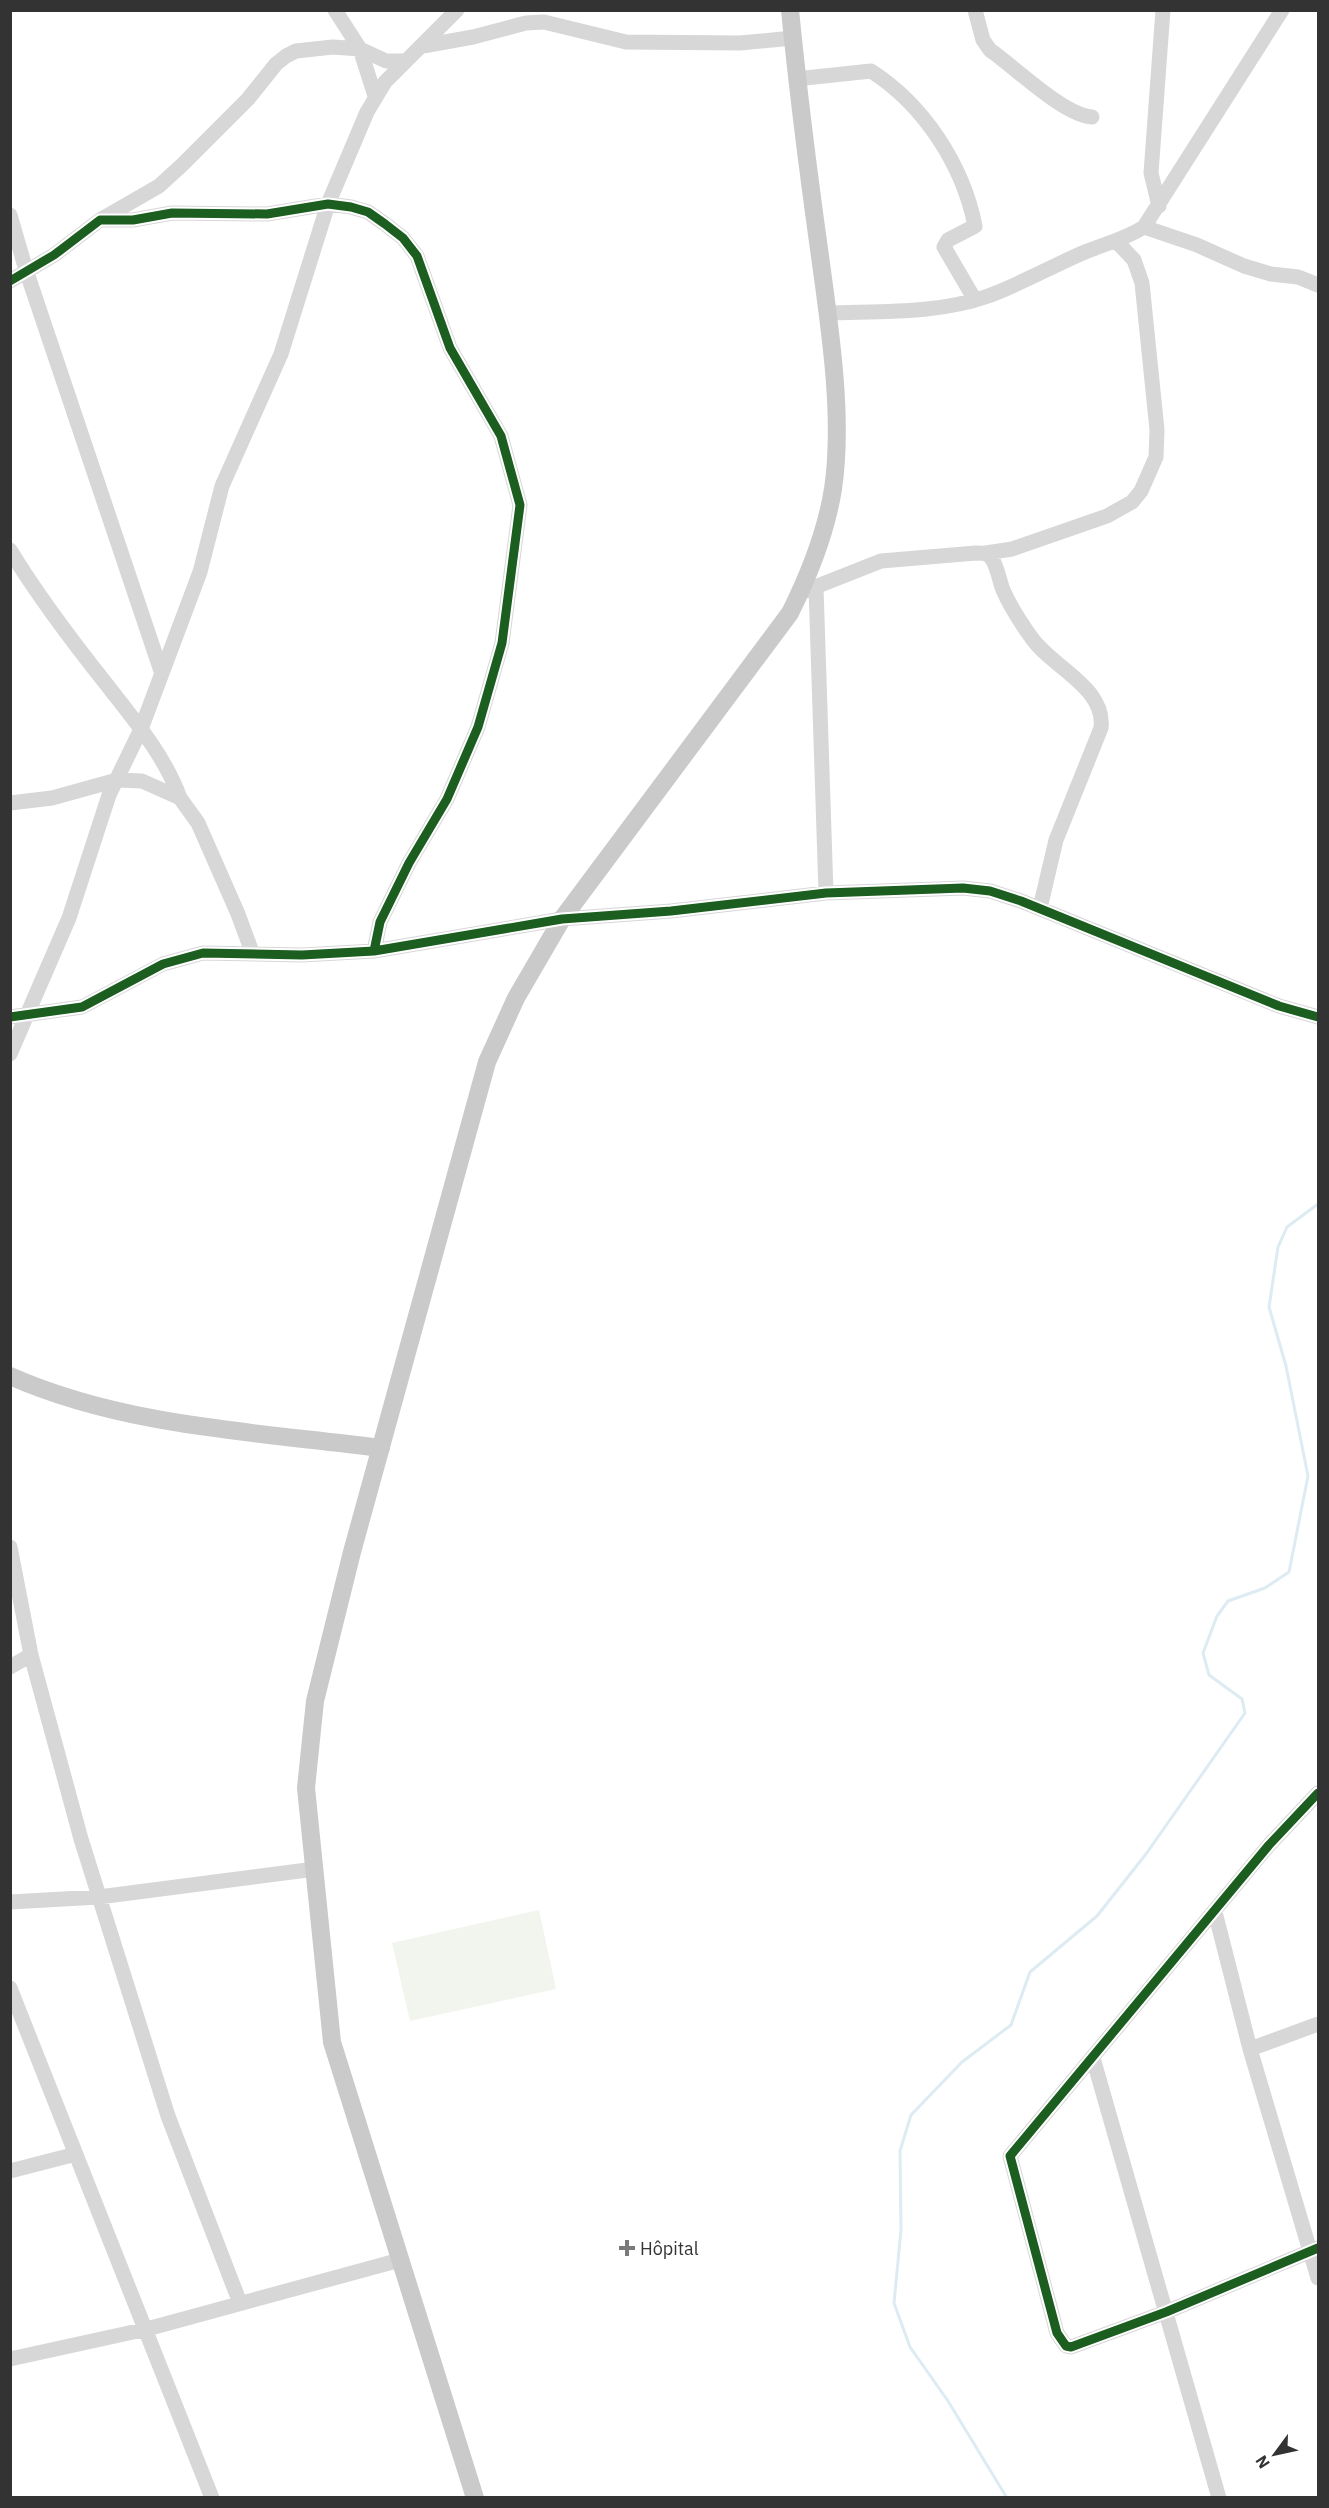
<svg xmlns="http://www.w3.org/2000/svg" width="1329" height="2508" font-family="'IBM Plex Sans',sans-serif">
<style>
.green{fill:#f1f5ed}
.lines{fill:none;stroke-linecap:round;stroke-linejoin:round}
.stream{stroke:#ddebf3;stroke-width:3}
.minor{stroke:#d7d7d7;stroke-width:15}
.major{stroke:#cacaca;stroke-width:18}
.cycleway-casing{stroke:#fff;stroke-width:13}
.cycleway{stroke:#1b5e20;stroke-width:9}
.poi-dot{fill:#7a7a7a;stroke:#fff;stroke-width:2}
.labels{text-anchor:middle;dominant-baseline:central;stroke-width:6;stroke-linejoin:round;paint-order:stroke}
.poi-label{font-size:18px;fill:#333;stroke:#fff;text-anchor:start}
</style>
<rect width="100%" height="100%" fill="#fff"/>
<path class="green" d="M539 1910 556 1989 410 2021 392 1943Z"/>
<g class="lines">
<path class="stream" d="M1007 2498 948 2401 910 2347 894 2303 901 2230 900 2151 911 2115 962 2062 1011 2025 1030 1972 1097 1916 1146 1854 1245 1713 1242 1699 1209 1675 1203 1653 1217 1616 1228 1601 1265 1588 1289 1572 1308 1476 1286 1366 1269 1307 1278 1247 1287 1227 1318 1204"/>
<path class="minor" d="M335 10 360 49 375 96
M975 10 983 40 990 50C1016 68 1063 115 1092 117
M423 46 473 37 526 23 544 22 626 42 740 43 793 38
M796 79 871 71C924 105 963 165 975 226L948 240 944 247 975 300
M1159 206 1151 173 1163 10
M10 215 26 270 161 671
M100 220 159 186 182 165 248 99 276 64 286 56 296 51 333 47 360 49 386 61H405
M1144 227 1197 245 1244 266 1271 274 1298 277 1318 285
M10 281 54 255 100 220H133L172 213 267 214 328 204 351 207 368 212 385 224 403 238 417 256 450 348 501 436 520 505 502 643 478 727 447 799 409 863 380 922 374 951
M828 313C880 311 938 314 988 296 1021 284 1052 266 1085 252 1105 244 1125 239 1144 227L1282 10
M10 550C39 598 72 641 107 685 134 720 165 756 180 798
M986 553 1012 549 1107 516 1132 502 1141 491 1156 457 1157 430 1142 283 1134 260 1117 242
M816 587 826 893
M800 593 881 561 976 553C983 553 988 553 992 559 998 568 999 580 1003 590 1010 606 1021 623 1031 637 1051 667 1106 687 1101 728L1056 840 1040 908
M10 803 52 798 117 780 142 781 180 798 198 823 238 914 252 952
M10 1017 82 1007 163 964 203 953 302 955 374 951 562 919 671 911 826 893 963 888 990 891 1021 901 1279 1006 1318 1017
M10 1054 69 918 109 795 141 729 200 572 222 486 281 354 328 204 367 112 385 82 457 10
M10 1547 31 1655 81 1839 168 2116 240 2303
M10 1667 31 1655
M1318 1793 1269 1845 1010 2156 1057 2333 1066 2346 1071 2347 1166 2312 1318 2248
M10 1902 99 1897 315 1869
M1215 1912 1250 2049 1318 2278
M10 1988 212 2498
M1250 2049 1318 2024
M1093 2058 1219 2498
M10 2171 76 2154
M10 2359 147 2329 400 2260"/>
<path class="major" d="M10 1376C125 1427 258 1432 381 1448
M475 2498 332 2042 306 1788 315 1701 352 1552 487 1062 516 998 562 919 790 613C809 575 826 532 833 489 844 415 829 323 819 249 808 170 798 91 790 10"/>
<defs>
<path id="cycleway" d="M10 281 54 255 100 220H133L172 213 267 214 328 204 351 207 368 212 385 224 403 238 417 256 450 348 501 436 520 505 502 643 478 727 447 799 409 863 380 922 374 951
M10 1017 82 1007 163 964 203 953 302 955 374 951 562 919 671 911 826 893 963 888 990 891 1021 901 1279 1006 1318 1017
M1318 1793 1269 1845 1010 2156 1057 2333 1066 2346 1071 2347 1166 2312 1318 2248"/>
</defs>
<use href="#cycleway" class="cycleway-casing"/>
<use href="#cycleway" class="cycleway"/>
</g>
<path class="poi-dot" d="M624 2239h6v6h6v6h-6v6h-6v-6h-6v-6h6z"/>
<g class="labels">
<g class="poi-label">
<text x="640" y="2248">Hôpital</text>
</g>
</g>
<rect width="1329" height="2508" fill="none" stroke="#333333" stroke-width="24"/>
<g transform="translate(1275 2454) rotate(237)" stroke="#ffffff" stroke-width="4.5" paint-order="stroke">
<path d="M0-4.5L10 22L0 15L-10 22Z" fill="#333333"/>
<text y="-9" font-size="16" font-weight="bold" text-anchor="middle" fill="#333333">N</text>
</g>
</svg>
